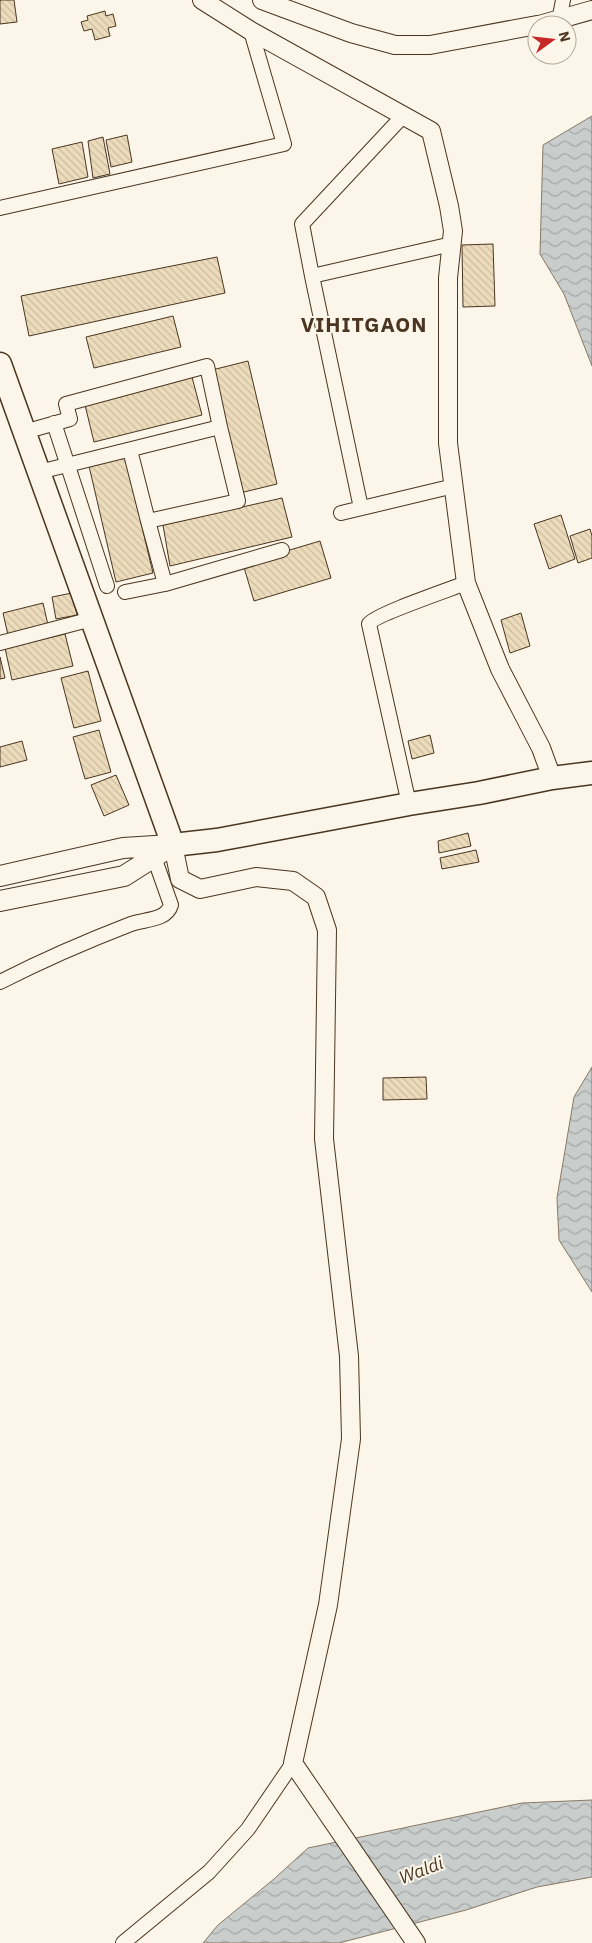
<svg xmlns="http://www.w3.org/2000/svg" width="592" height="1943" font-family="'IBM Plex Sans',sans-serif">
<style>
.water{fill:url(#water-waves);stroke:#887966}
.building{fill:url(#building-back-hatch);stroke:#4a3520}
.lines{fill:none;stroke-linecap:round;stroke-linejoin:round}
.minor-casing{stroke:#4a3520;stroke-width:16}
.tertiary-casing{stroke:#4a3520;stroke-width:20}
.secondary-casing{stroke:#4a3520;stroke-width:22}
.primary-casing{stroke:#4a3520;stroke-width:25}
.minor{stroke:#fbf6e9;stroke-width:14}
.tertiary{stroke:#fbf6e9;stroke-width:18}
.secondary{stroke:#fbf6e9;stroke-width:20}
.primary{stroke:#fbf6e9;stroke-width:22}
.labels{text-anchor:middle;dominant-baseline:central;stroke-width:4;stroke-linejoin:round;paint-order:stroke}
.water-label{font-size:18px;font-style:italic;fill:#4a3520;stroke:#fbf6e9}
.district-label{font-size:21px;font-weight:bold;letter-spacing:1px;fill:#4a3520;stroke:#fbf6e9}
</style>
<defs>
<pattern id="water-waves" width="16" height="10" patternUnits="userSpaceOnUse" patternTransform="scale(1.25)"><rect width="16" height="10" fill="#c9cecd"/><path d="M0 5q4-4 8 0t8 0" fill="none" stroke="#a5a8a6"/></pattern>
<pattern id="building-back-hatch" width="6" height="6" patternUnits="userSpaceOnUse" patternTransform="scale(1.25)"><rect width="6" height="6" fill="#ecdcbc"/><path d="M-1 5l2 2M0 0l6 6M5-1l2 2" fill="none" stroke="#ccbda1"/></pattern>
</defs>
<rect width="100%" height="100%" fill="#fbf6e9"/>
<path class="water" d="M592 116V366L564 294 540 254 543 145Z
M592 1067V1292L559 1240 557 1198 574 1097Z
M592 1800V1877L537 1887 466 1910 339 1943H203L218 1925 274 1879 308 1848 522 1803Z"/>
<path class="building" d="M0 0H14L17 22 0 24Z
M105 11 106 16 113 14 116 26 108 28 110 36 95 40 92 29 84 31 81 22 88 20 87 16Z
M127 135 132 162 111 167 106 140Z
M103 137 110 174 93 178 88 141Z
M82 142 88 177 59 184 52 149Z
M493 244 495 306 463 307 462 245Z
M217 257 225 293 29 336 21 296Z
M173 316 181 347 94 368 86 337Z
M248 361 277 484 240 493 212 370Z
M192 377 202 415 94 442 85 405Z
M125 456 153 573 116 582 89 466Z
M282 498 292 537 170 566 163 525Z
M561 515 575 559 549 569 534 524Z
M590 529 592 536V558L578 563 570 536Z
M320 541 331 578 254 601 243 564Z
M72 593 77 615 56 619 52 597Z
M43 603 48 625 8 635 3 613Z
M521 613 530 646 510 653 501 620Z
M65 634 73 666 12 680 5 648Z
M0 657 5 678 0 679Z
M88 671 101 721 74 728 61 678Z
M99 730 111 772 85 779 73 737Z
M430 735 434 753 412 759 408 741Z
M22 741 27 760 0 767V747Z
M116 775 129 805 104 816 91 785Z
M468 833 471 846 439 853 438 841Z
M476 850 479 862 442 869 440 858Z
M426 1077 427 1099 383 1100V1078Z"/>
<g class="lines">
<defs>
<path id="minor" d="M559 21 563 0
M402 117 302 224 312 276 452 244
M0 208 284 144 251 31
M312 276 361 508
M54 423 107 586
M24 432 70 419 66 404 207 366 220 427
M39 472 220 427 238 501 148 521 130 450
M341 513 454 486
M148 521 165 584
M125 592 165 584 282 550
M0 643 92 619
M409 804 369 624C374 615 451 589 466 583
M0 982C43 960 87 941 131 924 144 919 166 921 171 905L154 857
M123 1943 209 1872 248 1829 293 1763"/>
<path id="tertiary" d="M202 0 251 31 431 131 449 206 453 231 448 278V443L466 583 500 669 541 748 552 778
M262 0 351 33 395 45H430L537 25
M539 25 592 10
M173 845 180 879 200 889 256 877 293 881 316 897 327 930 324 1139 349 1356 351 1439 328 1605 293 1763 416 1943"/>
<path id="secondary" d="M0 876 123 848 171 845
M0 901 124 876 173 845"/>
<path id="primary" d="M0 364 173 845 217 840 409 804 479 793 552 778 592 773"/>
</defs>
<use href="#minor" class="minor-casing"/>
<use href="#tertiary" class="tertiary-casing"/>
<use href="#secondary" class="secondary-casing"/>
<use href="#primary" class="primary-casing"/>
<use href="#minor" class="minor"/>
<use href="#tertiary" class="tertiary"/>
<use href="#secondary" class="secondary"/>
<use href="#primary" class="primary"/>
</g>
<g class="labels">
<g class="water-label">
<text transform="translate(421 1870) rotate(-21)">Waldi</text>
</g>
<g class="district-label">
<text x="364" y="324">VIHITGAON</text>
</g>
</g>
<g transform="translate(552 40) rotate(75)"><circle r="24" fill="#fbf6e9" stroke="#b4a999"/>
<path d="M0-4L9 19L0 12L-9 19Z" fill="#c62828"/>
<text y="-8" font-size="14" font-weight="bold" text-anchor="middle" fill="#4a3520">N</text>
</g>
</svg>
